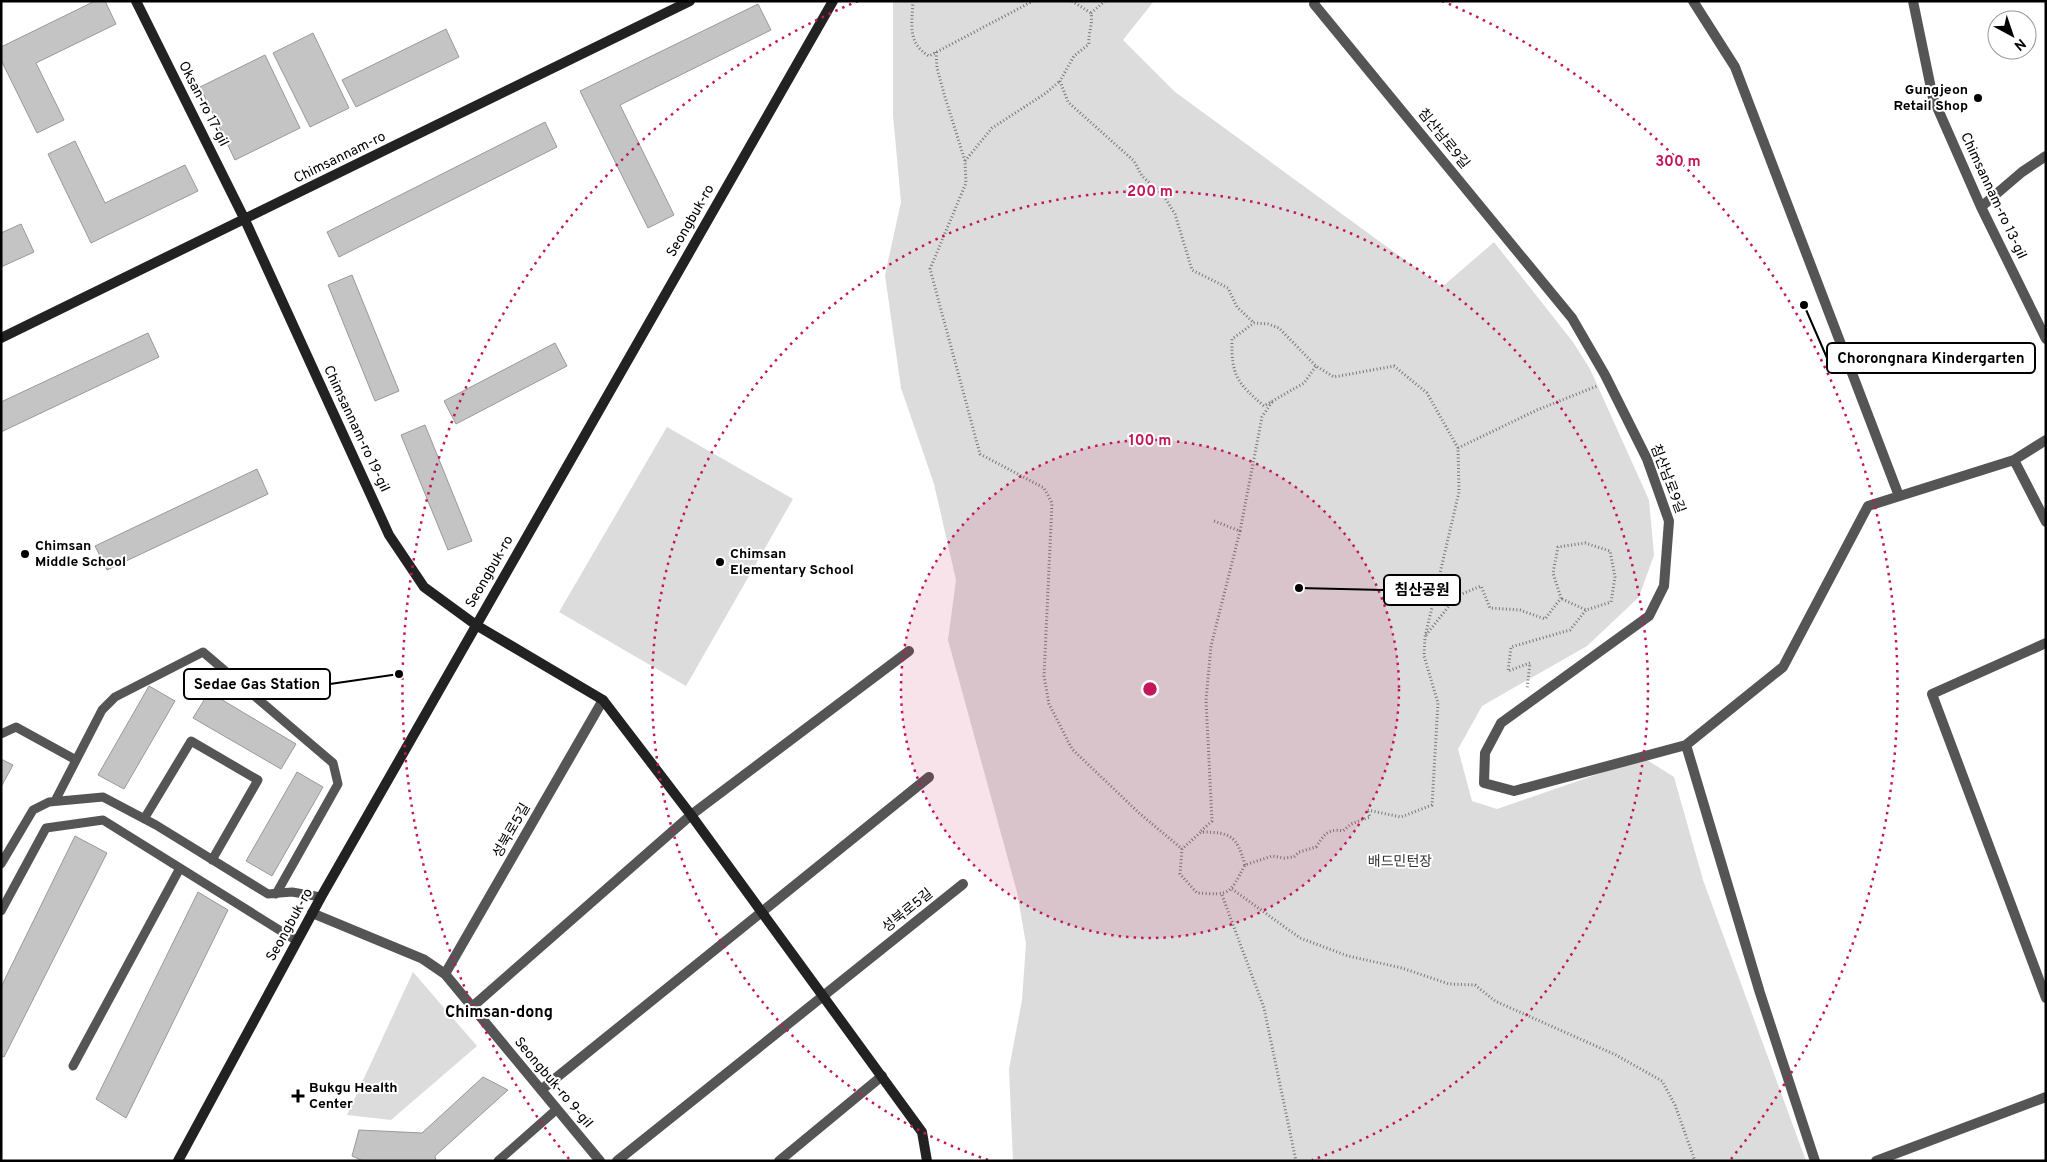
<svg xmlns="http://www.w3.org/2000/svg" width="2047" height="1162" font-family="Overpass,'Noto Sans KR',sans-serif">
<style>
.green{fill:#dcdcdc}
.building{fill:#c4c4c4;stroke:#999}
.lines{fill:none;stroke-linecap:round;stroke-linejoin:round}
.path{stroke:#777;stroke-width:3;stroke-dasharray:1 2.5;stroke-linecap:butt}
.lane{stroke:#555;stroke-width:9}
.street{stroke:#555;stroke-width:10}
.secondary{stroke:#222;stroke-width:10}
.ring{fill:none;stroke:#c2185b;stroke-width:2.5;stroke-dasharray:2.5 5}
.poi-dot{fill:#000;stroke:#fff;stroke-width:2}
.labels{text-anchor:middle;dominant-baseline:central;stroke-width:4;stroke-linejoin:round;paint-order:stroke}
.poi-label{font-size:14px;font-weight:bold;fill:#000;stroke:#fff;text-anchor:start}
.street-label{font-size:14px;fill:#000;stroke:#fff}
.park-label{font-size:14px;fill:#333;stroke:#fff}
.quarter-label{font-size:16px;font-weight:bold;fill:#000;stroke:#fff}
.centre{fill:#c2185b;stroke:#fff;stroke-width:2.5}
.ring-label{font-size:15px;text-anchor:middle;font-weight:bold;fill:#c2185b;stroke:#fff;stroke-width:4;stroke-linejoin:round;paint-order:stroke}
.leader{fill:none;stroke:#000;stroke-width:2}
.callout-dot{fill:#000;stroke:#fff;stroke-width:2}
.callout{fill:#fff;stroke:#000;stroke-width:2}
.callout-label{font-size:15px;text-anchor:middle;font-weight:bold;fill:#000}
</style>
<rect width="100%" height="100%" fill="#fff"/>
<path class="green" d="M893 1H1154L1123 40 1175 92 1442 287 1494 242 1573 342 1590 369 1649 500 1654 555 1639 597 1587 646 1482 706 1458 749 1472 801 1497 809 1644 758 1674 777 1703 880 1806 1161H1013L1009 1069 1022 1000 1026 944 1017 892 948 640 956 580 934 484 901 388 885 275 901 202 893 115Z
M667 427 793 499 686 686 559 612Z
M413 972 477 1046 391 1120 347 1115Z"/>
<path class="building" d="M95 1H105L116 24 36 63 64 120 37 133 1 60V47Z
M758 4 771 30 620 105 674 215 648 228 580 91Z
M446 29 459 57 356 107 342 80Z
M313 33 349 108 310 127 273 53Z
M265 55 300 128 235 160 200 87Z
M545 122 557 147 339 257 327 232Z
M75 141 105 203 185 165 198 191 91 243 48 154Z
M21 224 34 252 1 267V233Z
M352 275 399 391 375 401 328 285Z
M148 333 159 357 1 432V402Z
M555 343 567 366 456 424 444 401Z
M425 425 472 541 448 550 401 435Z
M257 469 268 494 107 570 95 546Z
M149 686 175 701 124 789 98 775Z
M209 692 296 744 281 769 193 718Z
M1 759 13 765 1 787Z
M297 772 323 787 272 876 246 861Z
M75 836 107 853 4 1057 1 1056V987Z
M198 892 228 910 126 1118 96 1099Z
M483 1077 508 1090 435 1156 436 1161H363L352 1156 359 1130 422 1133Z"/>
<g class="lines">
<path class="path" d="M913 1C912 24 907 43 929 56L1033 1
M1072 1 1091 13C1093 26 1088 32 1089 44L1074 56 1060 81 1068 102 1134 161 1142 176 1163 195 1175 214 1192 270 1228 288 1237 307 1254 323
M1091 13 1105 1
M936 52 937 68 945 97 965 161 966 183 930 269 980 454 1044 488 1052 503 1044 676 1049 704 1072 749 1139 813 1182 849
M965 161 992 128 1046 93 1060 81
M1458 448 1537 410 1597 386
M1214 521 1240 531 1262 417 1272 402
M1562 599 1586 610
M1426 635 1457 596 1481 586 1490 608 1520 610 1545 619 1561 598 1553 573 1558 547 1585 543 1610 551 1615 577 1611 602 1586 610 1570 630 1511 647 1508 671 1530 663 1527 689
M1201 831 1212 821 1206 700 1211 646 1240 531
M1245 865C1237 836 1231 832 1201 832L1182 849 1180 874 1197 893C1231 895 1229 895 1245 865L1272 856 1284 858 1294 857 1299 852 1316 847C1324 835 1328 828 1343 831L1351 824 1370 817 1367 810 1401 817 1432 805 1438 703 1424 656 1425 637 1459 492 1458 448 1427 393 1394 366 1334 377 1316 366 1279 328 1268 324 1254 323 1232 339C1231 375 1237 383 1264 406L1304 383 1316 366
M1232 889 1300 938 1348 956 1402 968 1449 984 1475 985 1495 1001 1616 1055 1662 1081 1675 1105 1695 1161
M1222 895 1264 1008 1296 1161"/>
<path class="lane" d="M1 734 16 727 76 760
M55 801 102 710 115 697 203 652 333 763 338 784 276 894
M144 819 191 741 258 780 212 860
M1 864 33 810 49 802 103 797 156 825 268 894 292 892 321 897
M1 911 46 828 103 820 297 941
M73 1066 180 868
M498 1161 557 1109"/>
<path class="street" d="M1315 1 1314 4 1572 318 1605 375 1647 459 1669 521 1664 586 1649 616 1501 723 1485 753 1484 783 1514 791 1686 745 1783 667 1868 506 2014 460 2046 440
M1693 1 1735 67 1899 496
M1913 1 1933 98 1981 207 2046 339
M1981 207 2022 172 2046 156
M2014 460 2046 522
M2046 643 1932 694 2046 998
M1686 745 1760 993 1815 1161
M312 913 423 959 445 974 600 1161
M445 974 603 700
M472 1007 691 815 909 651
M541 1090 929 777
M617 1161 963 884
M779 1161 882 1076
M1876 1161 2046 1097"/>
<path class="secondary" d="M136 1 245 220 389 535 424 587 476 625 603 700 691 815 922 1132 927 1161
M1 338 690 1
M178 1161 321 897 833 1"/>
</g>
<circle cx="1150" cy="689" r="249" fill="#c2185b" fill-opacity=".12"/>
<g class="ring">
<circle cx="1150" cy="689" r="249"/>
<path d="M988 1160A498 498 0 1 1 1312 1160"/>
<path d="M569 1159A747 747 0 0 1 858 1M1442 1A747 747 0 0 1 1731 1159"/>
</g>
<g class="poi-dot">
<circle cx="1978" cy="98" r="5"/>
<circle cx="25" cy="554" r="5"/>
<circle cx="720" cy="562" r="5"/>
<path d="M295.5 1088.5h5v5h5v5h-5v5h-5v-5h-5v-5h5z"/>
</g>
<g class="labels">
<g class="poi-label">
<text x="1968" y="90" text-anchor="end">Gungjeon<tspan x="1968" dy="16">Retail Shop</tspan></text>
<text x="35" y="546">Chimsan<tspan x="35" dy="16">Middle School</tspan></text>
<text x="730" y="554">Chimsan<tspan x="730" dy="16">Elementary School</tspan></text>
<text x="309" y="1088">Bukgu Health<tspan x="309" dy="16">Center</tspan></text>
</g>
<g class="street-label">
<text transform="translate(203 104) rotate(63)">Oksan-ro 17-gil</text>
<text transform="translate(1443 139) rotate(51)">침산남로9길</text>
<text transform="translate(340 158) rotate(-26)">Chimsannam-ro</text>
<text transform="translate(1993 196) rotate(65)">Chimsannam-ro 13-gil</text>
<text transform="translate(691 221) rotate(-60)">Seongbuk-ro</text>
<text transform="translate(356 429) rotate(65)">Chimsannam-ro 19-gil</text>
<text transform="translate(1667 479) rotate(69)">침산남로9길</text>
<text transform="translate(490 572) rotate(-60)">Seongbuk-ro</text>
<text transform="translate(512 831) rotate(-60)">성북로5길</text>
<text transform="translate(908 911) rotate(-39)">성북로5길</text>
<text transform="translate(290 925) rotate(-61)">Seongbuk-ro</text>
<text transform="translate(553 1083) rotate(50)">Seongbuk-ro 9-gil</text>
</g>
<g class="park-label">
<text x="1400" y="862">배드민턴장</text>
</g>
<g class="quarter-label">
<text x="499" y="1013">Chimsan-dong</text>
</g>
</g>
<circle cx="1150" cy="689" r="8" class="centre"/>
<g class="ring-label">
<text x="1678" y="166">300 m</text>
<text x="1150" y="196">200 m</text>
<text x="1150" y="445">100 m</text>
</g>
<path class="leader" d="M1804 305L1827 358M1299 588L1384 590M399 674L330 684"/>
<g class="callout-dot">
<circle cx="1804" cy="305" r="5"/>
<circle cx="1299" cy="588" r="5"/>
<circle cx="399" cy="674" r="5"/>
</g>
<g class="callout">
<rect x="1827" y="343" width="208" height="30" rx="5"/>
<rect x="1384" y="575" width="76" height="30" rx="5"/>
<rect x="184" y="669" width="146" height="30" rx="5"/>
</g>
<g class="callout-label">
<text x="1931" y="363">Chorongnara Kindergarten</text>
<text x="1422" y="595">침산공원</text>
<text x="257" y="689">Sedae Gas Station</text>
</g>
<rect width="2047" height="1162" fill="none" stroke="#000000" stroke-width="5"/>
<g transform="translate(2012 35) rotate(140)"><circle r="24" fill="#ffffff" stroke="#999999"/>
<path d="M0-4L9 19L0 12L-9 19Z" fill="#000000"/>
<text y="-8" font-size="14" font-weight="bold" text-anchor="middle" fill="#000000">N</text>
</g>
</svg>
